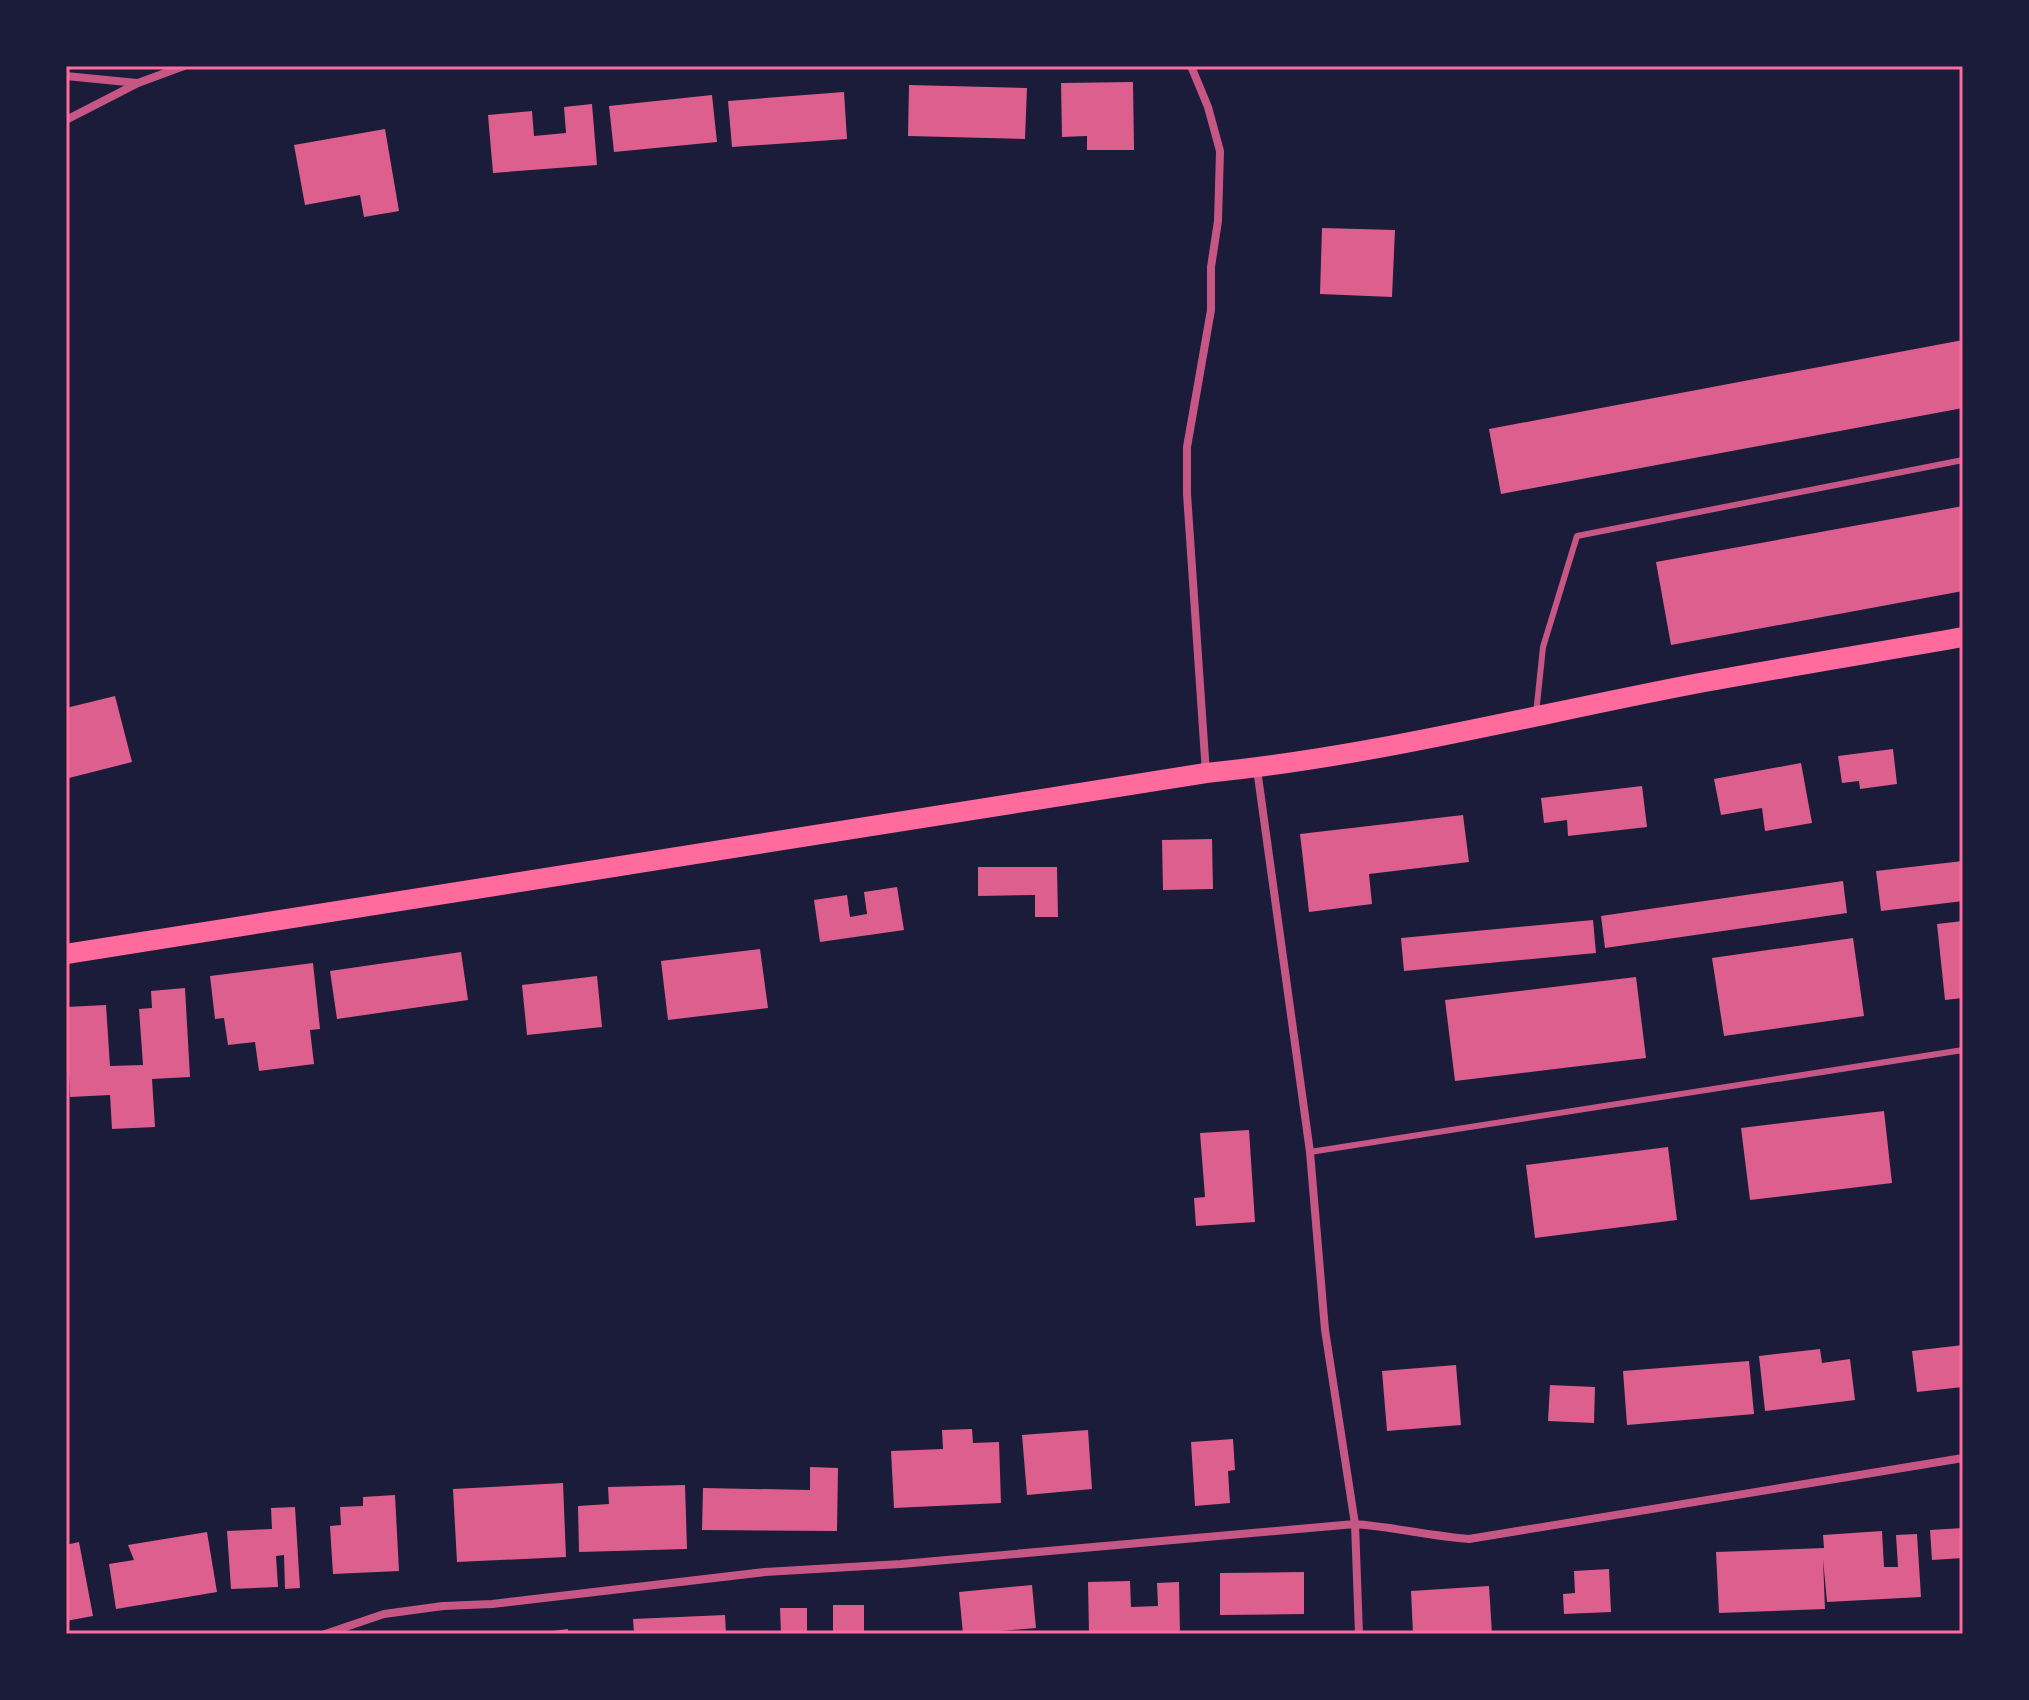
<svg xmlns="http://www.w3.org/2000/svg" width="2029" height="1700" font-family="'IBM Plex Sans',sans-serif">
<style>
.building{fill:#dd5f8e}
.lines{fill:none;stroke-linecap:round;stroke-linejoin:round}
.service{stroke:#c65784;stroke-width:6}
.minor{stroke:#c65784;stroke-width:8}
.primary{stroke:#ff6b9d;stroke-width:20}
.neatline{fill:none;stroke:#ff6b9d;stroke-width:3}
</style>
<rect width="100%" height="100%" fill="#1b1b3a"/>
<path class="building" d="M1133 82 1134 150H1087V136L1062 137 1061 83Z
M909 85 1027 88 1025 139 908 136Z
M844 92 847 139 732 147 728 101Z
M712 95 717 142 614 152 609 106Z
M592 104 597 165 493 173 488 115 532 111 534 136 566 133 564 107Z
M385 129 399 211 364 217 360 195 305 205 294 145Z
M1322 228 1395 230 1392 297 1320 294Z
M1963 340V408L1501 494 1489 429Z
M1963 506V591L1671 645 1656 562Z
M115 696 132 762 69 778 66 768V708Z
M1893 749 1897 784 1860 789 1859 781 1842 783 1838 756Z
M1801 763 1812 823 1765 831 1762 808 1721 815 1714 779Z
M1642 786 1647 827 1568 836 1567 820 1544 823 1541 798Z
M1463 815 1469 862 1369 874 1372 904 1309 912 1300 834Z
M1212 839 1213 889 1163 890 1162 840Z
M1963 861V901L1881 911 1876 871Z
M978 867H1057L1058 917H1035V895L978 896Z
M1843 881 1847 913 1605 948 1601 916Z
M897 887 904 930 820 942 814 900 847 895 850 917 867 914 864 892Z
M1593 920 1596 953 1404 971 1401 938Z
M1963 921V998L1945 1000 1937 924Z
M1853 938 1864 1016 1724 1036 1712 958Z
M760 949 768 1008 668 1020 661 961Z
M461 952 468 1000 337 1019 330 971Z
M313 963 320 1029 310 1030 314 1064 259 1071 255 1042 228 1045 224 1018 215 1019 210 976Z
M597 976 602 1027 527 1035 522 985Z
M1636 977 1646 1058 1455 1081 1445 1000Z
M185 988 190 1077 152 1079 155 1127 112 1129 110 1095 70 1097 66 1007 106 1005 110 1066 143 1065 139 1009 152 1008 151 991Z
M1884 1111 1892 1183 1750 1200 1741 1128Z
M1249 1130 1255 1222 1196 1226 1194 1198 1205 1197 1200 1133Z
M1668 1147 1677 1220 1535 1238 1526 1165Z
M1963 1345V1387L1917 1392 1912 1351Z
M1820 1349 1822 1363 1850 1359 1855 1400 1765 1411 1759 1356Z
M1749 1361 1754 1414 1627 1425 1623 1371Z
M1456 1365 1461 1425 1387 1431 1382 1371Z
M1550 1385 1595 1387 1594 1423 1548 1421Z
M972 1429 973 1443 999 1442 1001 1503 894 1508 891 1451 943 1449 942 1430Z
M1088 1430 1092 1489 1027 1495 1022 1435Z
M1233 1439 1235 1470 1228 1471 1230 1503 1195 1506 1191 1442Z
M810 1467 838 1468 837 1531 702 1530 703 1488 810 1490Z
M563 1483 566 1557 457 1562 453 1489Z
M685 1485 687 1549 579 1552 578 1506 609 1504 608 1487Z
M395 1495 399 1571 333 1574 330 1526 341 1525 340 1507 363 1506V1497Z
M295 1507 300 1588 285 1589 284 1555 276 1556 278 1587 231 1589 227 1531 272 1529 271 1508Z
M1963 1528V1558L1932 1560 1930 1530Z
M1882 1531 1884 1567H1898L1896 1535 1917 1534 1921 1597 1827 1602 1823 1559 1825 1609 1719 1613 1716 1552 1824 1548 1823 1535Z
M207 1532 217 1592 116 1609 109 1564 134 1560 128 1545Z
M79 1542 93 1616 66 1621V1545Z
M1609 1569 1611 1612 1564 1614 1563 1594 1575 1593 1574 1571Z
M1304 1572V1614L1220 1615V1573Z
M1130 1581 1131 1607 1158 1606 1157 1583 1179 1582 1180 1634H1089L1088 1582Z
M1032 1585 1036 1628 963 1634 959 1592Z
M1489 1586 1492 1634H1413L1411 1591Z
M833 1605H864V1634H833Z
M780 1608H807V1634H781Z
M725 1615 726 1634H634L633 1619Z
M568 1629V1634H544V1632Z"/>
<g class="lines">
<path class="service" d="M1536 714 1543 647 1577 536 1963 460
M1310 1152 1963 1050"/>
<path class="minor" d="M1191 66 1208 107 1220 151 1218 221 1211 267V310L1187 447V494L1206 773
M66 76 137 83
M66 120 138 83 184 66
M1257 769 1310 1152 1325 1330 1355 1524 1359 1634
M325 1634 384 1614 443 1606 492 1604 765 1572 901 1564 1355 1524C1393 1527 1431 1536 1469 1539L1963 1458"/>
<path class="primary" d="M66 954 1206 773C1369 757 1528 716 1689 685 1780 668 1872 653 1963 637"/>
</g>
<rect width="2029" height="1700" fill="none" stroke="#1b1b3a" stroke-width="136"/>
<rect x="68" y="68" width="1893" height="1564" class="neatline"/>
</svg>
